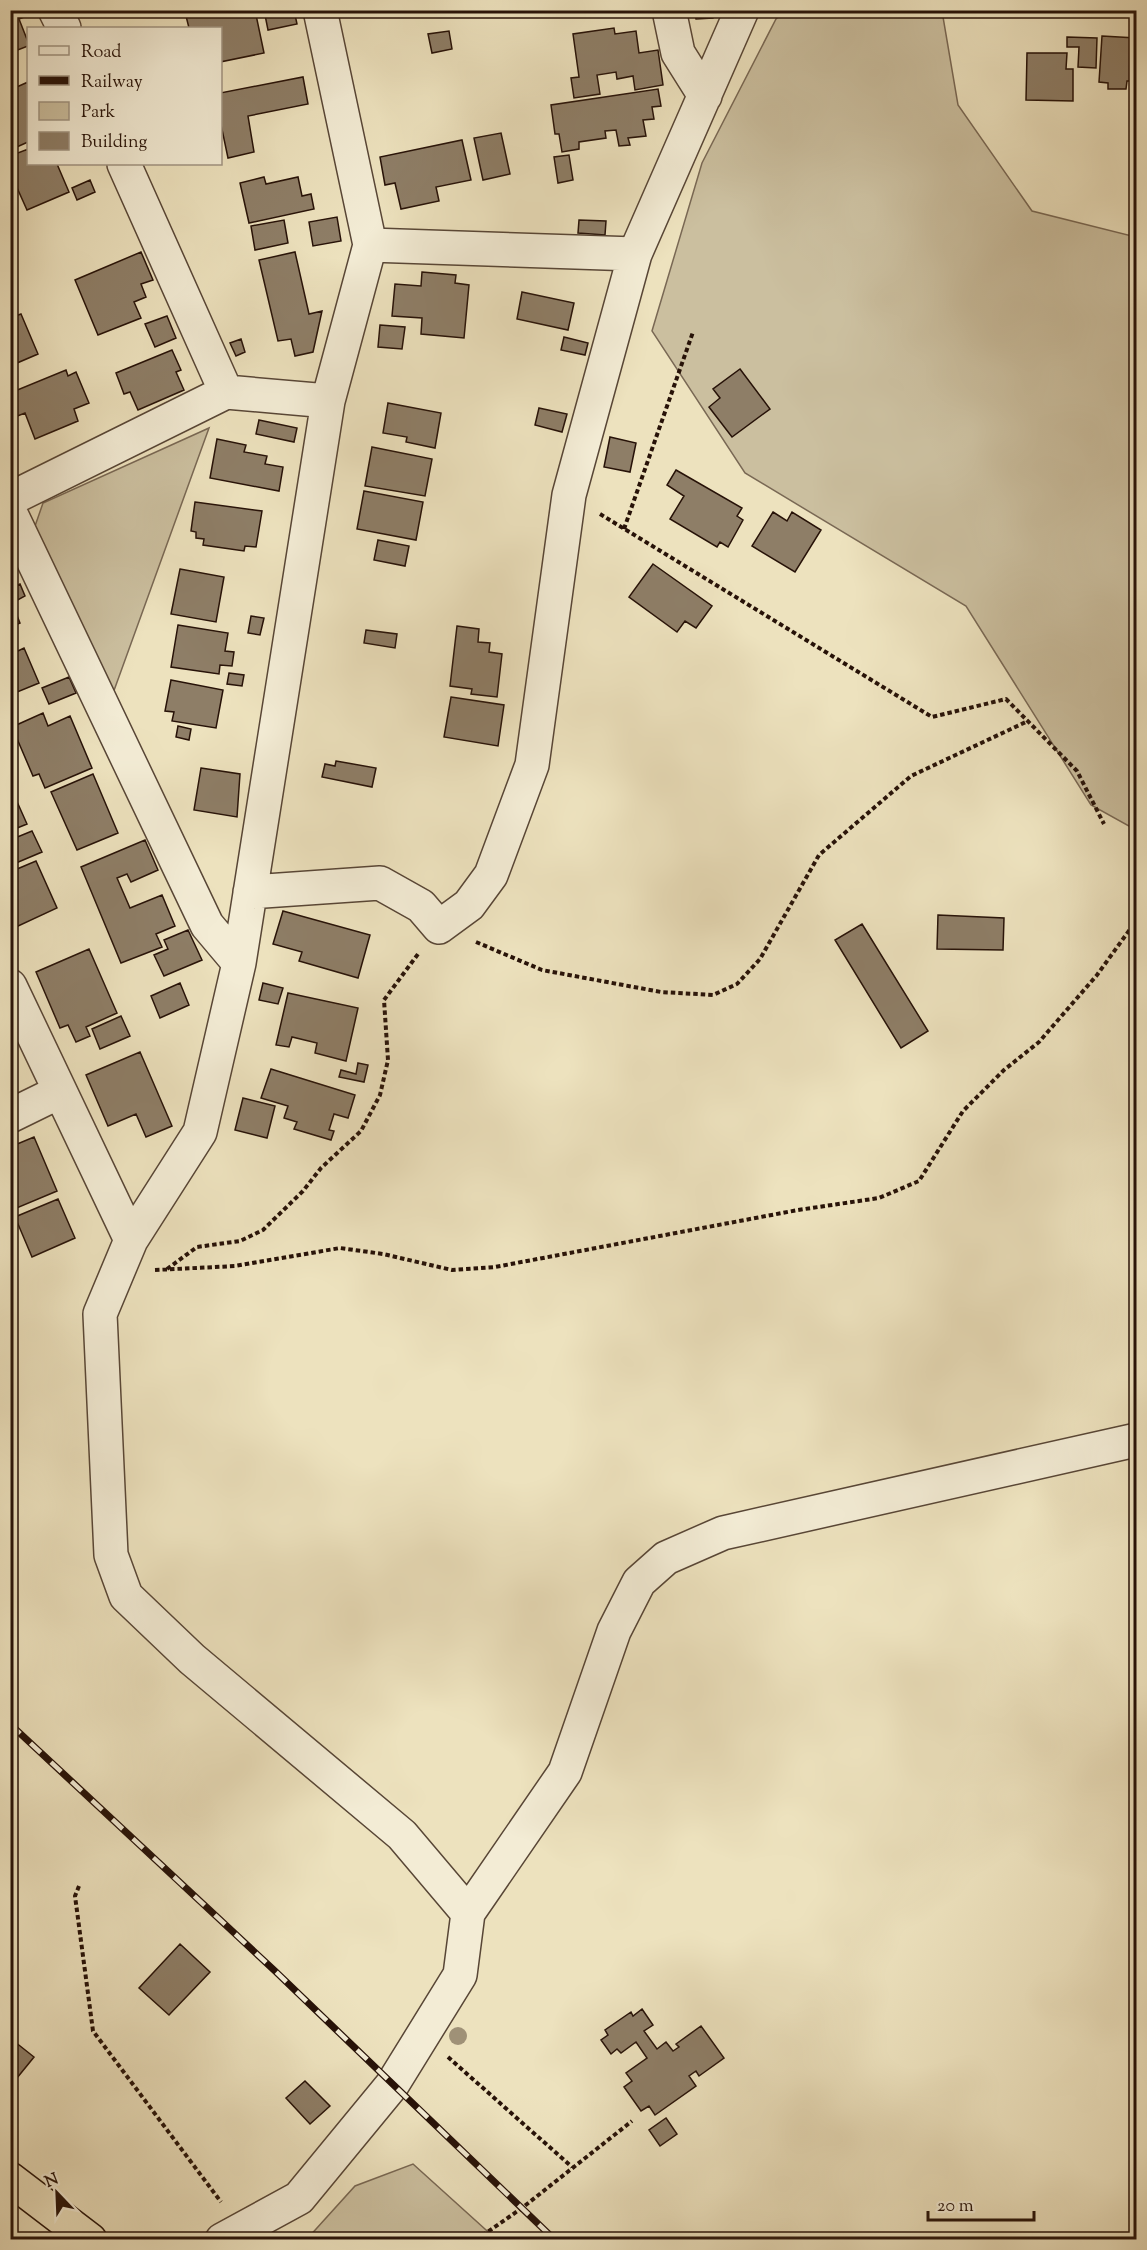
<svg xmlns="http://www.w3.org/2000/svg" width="1147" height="2250" font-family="'Sorts Mill Goudy',serif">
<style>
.green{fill:#cbbf9f;stroke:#796854;stroke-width:1.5}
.building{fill:#8e7e67;stroke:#271208;stroke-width:1.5}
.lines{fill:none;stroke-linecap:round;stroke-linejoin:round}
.minor-casing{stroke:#584636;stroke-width:36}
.highway-casing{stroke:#271208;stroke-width:36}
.path{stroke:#271208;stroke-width:4;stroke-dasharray:4.5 3;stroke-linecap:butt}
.minor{stroke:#f3ecd5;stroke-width:33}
.highway{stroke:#ede2be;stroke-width:33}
.rail-casing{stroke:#271208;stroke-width:7}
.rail{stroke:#f3ecd5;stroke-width:4.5;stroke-dasharray:14;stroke-linecap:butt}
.tree{fill:#9f9177}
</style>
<rect width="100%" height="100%" fill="#ede2be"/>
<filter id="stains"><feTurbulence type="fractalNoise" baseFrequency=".00333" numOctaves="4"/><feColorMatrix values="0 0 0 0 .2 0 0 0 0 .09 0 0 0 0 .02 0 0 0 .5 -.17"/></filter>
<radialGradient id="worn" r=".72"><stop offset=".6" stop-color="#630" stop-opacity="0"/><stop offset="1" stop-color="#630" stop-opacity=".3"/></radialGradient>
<path class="green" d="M785 11H942L958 105 1032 211 1136 237V830L1091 805 966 606 745 473 652 331 702 163 776 19Z
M209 428 112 696 34 529 43 503Z
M413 2164 496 2239H307L355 2186Z"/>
<path class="building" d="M10 10H21L24 17 19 19 28 42V46L10 53Z
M211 10H255L264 53 220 62V28H189L186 16Z
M264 10H294L297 24 268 30Z
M694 10H715L713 18 696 19Z
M614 28 615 34 636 31 639 53 658 50 663 85 635 90 633 76 617 79 616 72 597 75 600 94 574 98 571 78 579 77 573 34Z
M449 31 452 49 432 53 428 34Z
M1102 36 1136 38V81H1127L1126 89H1108V83L1099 82Z
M1067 37 1097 38 1096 68 1078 67 1079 47H1067Z
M1027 53H1067L1066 69H1073V101L1026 100Z
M303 77 308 104 248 116 254 152 228 158 220 120V93Z
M28 82V142L10 150V90Z
M658 89 661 106 652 107 654 119 643 120 646 136 628 138 630 145 619 146 616 130 605 131 606 138 579 142V149L562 152 559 134H555L551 105Z
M501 133 510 174 483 180 474 138Z
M462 140 471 180 436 187 439 201 401 209 395 183 385 185 380 157Z
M28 149V164H57L69 192 27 210 10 172V156Z
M569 155 573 180 558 183 554 157Z
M264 177 266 184 298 177 302 196 311 194 314 209 249 223 240 183Z
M90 180 95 192 77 200 72 188Z
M337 217 341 241 313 246 309 222Z
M284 220 288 243 255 250 251 226Z
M579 220 606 221 605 235 578 233Z
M141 252 153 280 141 284 146 297 134 302 141 318 98 335 75 280Z
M295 252 309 314 322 311 313 352 295 356 291 339 278 341 259 260Z
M422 272 456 275 455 283 469 285 464 338 421 334 422 318 392 316 395 284 421 286Z
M522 292 574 303 568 330 517 319Z
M21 314 38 354 10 366V318Z
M167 316 176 338 155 347 145 324Z
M380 325 405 327 402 349 378 347Z
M564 337 588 343 585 355 561 350Z
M241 339 245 352 236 356 230 343Z
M172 350 181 370 176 372 184 390 138 410 130 392 124 394 116 373Z
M740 369 770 409 732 437 709 407 720 398 713 389Z
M66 370 68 376 76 372 89 403 74 409 78 421 35 439 25 413 10 419V393Z
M388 403 441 413 435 448 406 442 407 437 383 433Z
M539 408 567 414 562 432 535 425Z
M259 420 297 428 294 442 256 434Z
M610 437 636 443 630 472 604 467Z
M217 439 246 445 244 452 267 456 265 464 283 467 279 491 210 478Z
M372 447 432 459 425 496 365 486Z
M676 470 742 508 737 516 743 520 728 547 720 542 717 547 670 519 684 496 667 485Z
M364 491 423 502 416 540 357 529Z
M195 502 262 511 256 547 245 546 244 551 203 545 204 539 196 538V532L191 531Z
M773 512 787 521 792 512 821 530 795 572 752 546Z
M378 540 409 546 405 566 374 560Z
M653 564 712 606 696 628 685 621 677 632 629 597Z
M180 569 224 577 216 622 171 614Z
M10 582 13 587 20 584 25 596 12 603 20 623 10 627Z
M251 616 264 618 260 635 248 633Z
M178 625 228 633 225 651 234 652 232 666 220 665 219 674 171 667Z
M457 626 479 629 478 642 490 643 489 652 502 654 497 697 471 694 472 689 450 686Z
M366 630 397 634 395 648 364 643Z
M10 636 18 651 24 648 39 683 10 695Z
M229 673 244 675 242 686 227 684Z
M69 677 76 693 49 704 42 688Z
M171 680 223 690 216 728 172 721 174 712 165 711Z
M451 697 504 705 498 746 444 737Z
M43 713 48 726 70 716 92 768 45 788 39 774 33 776 12 727Z
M178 726 191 729 189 740 176 737Z
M336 761 376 768 372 787 322 777 325 764 335 766Z
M201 768 240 774 237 817 194 810Z
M93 774 118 833 77 850 51 792Z
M10 786 27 824 10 831Z
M32 831 42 852 16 863 10 851V840Z
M145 840 158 870 131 882 127 874 117 878 130 908 162 895 175 926 156 934 162 947 121 963 81 867Z
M36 861 57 908 16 927 10 915V886L15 885 10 872Z
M283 911 370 935 358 978 299 961 302 952 273 944Z
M938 915 1004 918 1003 950 937 949Z
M862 924 928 1031 901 1048 835 940Z
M188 930 202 960 164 976 154 955 168 949 164 940Z
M89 949 117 1013 86 1027 90 1036 76 1042 68 1025 60 1028 36 972Z
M180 983 189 1005 160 1018 151 996Z
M263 983 283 988 278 1004 259 1000Z
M288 993 358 1008 346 1061 315 1053 317 1043 292 1037 289 1047 276 1045Z
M121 1016 130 1036 100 1049 92 1029Z
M140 1052 172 1126 146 1137 136 1114 108 1126 86 1075Z
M358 1063 368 1065 364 1082 339 1077 341 1070 356 1074Z
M271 1069 355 1095 348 1118 334 1114 329 1130 334 1131 331 1140 294 1129 297 1122 284 1118 288 1106 261 1098Z
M243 1098 275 1106 267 1138 235 1130Z
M34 1137 57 1191 12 1210 10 1147Z
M58 1199 75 1238 32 1257 15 1217Z
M180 1944 210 1972 169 2015 139 1988Z
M642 2009 653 2025 644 2031 657 2049 666 2042 673 2051 679 2047 676 2044 701 2026 724 2058 699 2076 696 2071 689 2076 696 2086 655 2115 649 2106 641 2111 624 2087 632 2081 626 2073 647 2058 636 2042 621 2053 617 2049 611 2054 601 2040 608 2035 605 2030 631 2012 633 2016Z
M10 2038 34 2057 17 2078 10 2073Z
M305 2081 330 2106 310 2124 286 2098Z
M666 2118 677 2134 660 2146 649 2130Z"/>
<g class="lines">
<defs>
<path id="minor" d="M55 10 64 28
M320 10 370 245 328 401 239 963 200 1132 131 1240 100 1314 111 1555 126 1596 192 1659 402 1835 468 1913
M669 10 678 53 705 96
M124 164 226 392
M370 245 635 254 742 10
M10 499 226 392 328 401
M10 512 207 925 239 963
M250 892 380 883 421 906 439 927 469 905 491 875 532 765 569 495 635 254
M10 986 131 1240
M10 1116 59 1092
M222 2240 299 2198 392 2085 460 1975 468 1913 565 1772 614 1631 639 1582 666 1558 723 1533 1136 1440"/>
<path id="highway" d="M10 2179 90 2240"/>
</defs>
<use href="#minor" class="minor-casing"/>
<use href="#highway" class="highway-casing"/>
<path class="path" d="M600 514 932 717 1006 699 1077 771 1104 824
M624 529 693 332
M476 942 542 970 661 992 713 995 737 984 760 959 819 855 911 776 1028 721
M167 1269 197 1247 240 1241 263 1230 303 1191 321 1168 361 1131 380 1095 388 1060 384 1000 418 954
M155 1270 235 1266 340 1248 383 1254 452 1270 495 1267 798 1210 879 1198 919 1181 963 1111 1004 1070 1039 1042 1097 975 1136 921
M79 1886 75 1896 93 2031 221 2202
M448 2057 572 2167
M476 2240 522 2208 632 2121"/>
<use href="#minor" class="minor"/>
<use href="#highway" class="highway"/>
<defs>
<path id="rail" d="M10 1724 275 1971 555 2240"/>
</defs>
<use href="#rail" class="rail-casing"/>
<use href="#rail" class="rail"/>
</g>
<circle class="tree" cx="458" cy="2036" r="9"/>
<rect width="1147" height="2250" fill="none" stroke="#ede2be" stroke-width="36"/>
<rect x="12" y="12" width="1123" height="2226" fill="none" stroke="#271208" stroke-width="3"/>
<rect x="18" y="18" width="1111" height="2214" fill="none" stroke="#271208" stroke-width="1.5"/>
<rect x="27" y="27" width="195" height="138" fill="#f3ecd5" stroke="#a19583" stroke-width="1.5"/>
<rect x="39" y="46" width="30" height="9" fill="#f3ecd5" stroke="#a19583" stroke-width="1.5"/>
<text x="81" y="57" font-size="18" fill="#271208">Road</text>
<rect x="39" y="76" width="30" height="9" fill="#271208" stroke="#a19583" stroke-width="1.5"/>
<text x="81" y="87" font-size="18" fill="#271208">Railway</text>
<rect x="39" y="102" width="30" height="18" fill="#cbbf9f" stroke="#a19583" stroke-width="1.5"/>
<text x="81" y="117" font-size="18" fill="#271208">Park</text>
<rect x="39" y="132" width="30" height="18" fill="#8e7e67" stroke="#a19583" stroke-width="1.5"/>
<text x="81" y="147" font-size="18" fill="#271208">Building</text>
<g transform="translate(57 2193) rotate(337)" stroke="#f3ecd5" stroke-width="4.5" paint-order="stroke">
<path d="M0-4.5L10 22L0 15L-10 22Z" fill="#271208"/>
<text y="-9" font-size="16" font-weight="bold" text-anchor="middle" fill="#271208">N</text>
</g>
<path d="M928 2211v9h106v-9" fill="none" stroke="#271208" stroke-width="3"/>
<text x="937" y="2211" font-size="18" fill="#271208" stroke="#f3ecd5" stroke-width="4.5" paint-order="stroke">20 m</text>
<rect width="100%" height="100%" filter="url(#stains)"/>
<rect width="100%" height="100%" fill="url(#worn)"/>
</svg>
